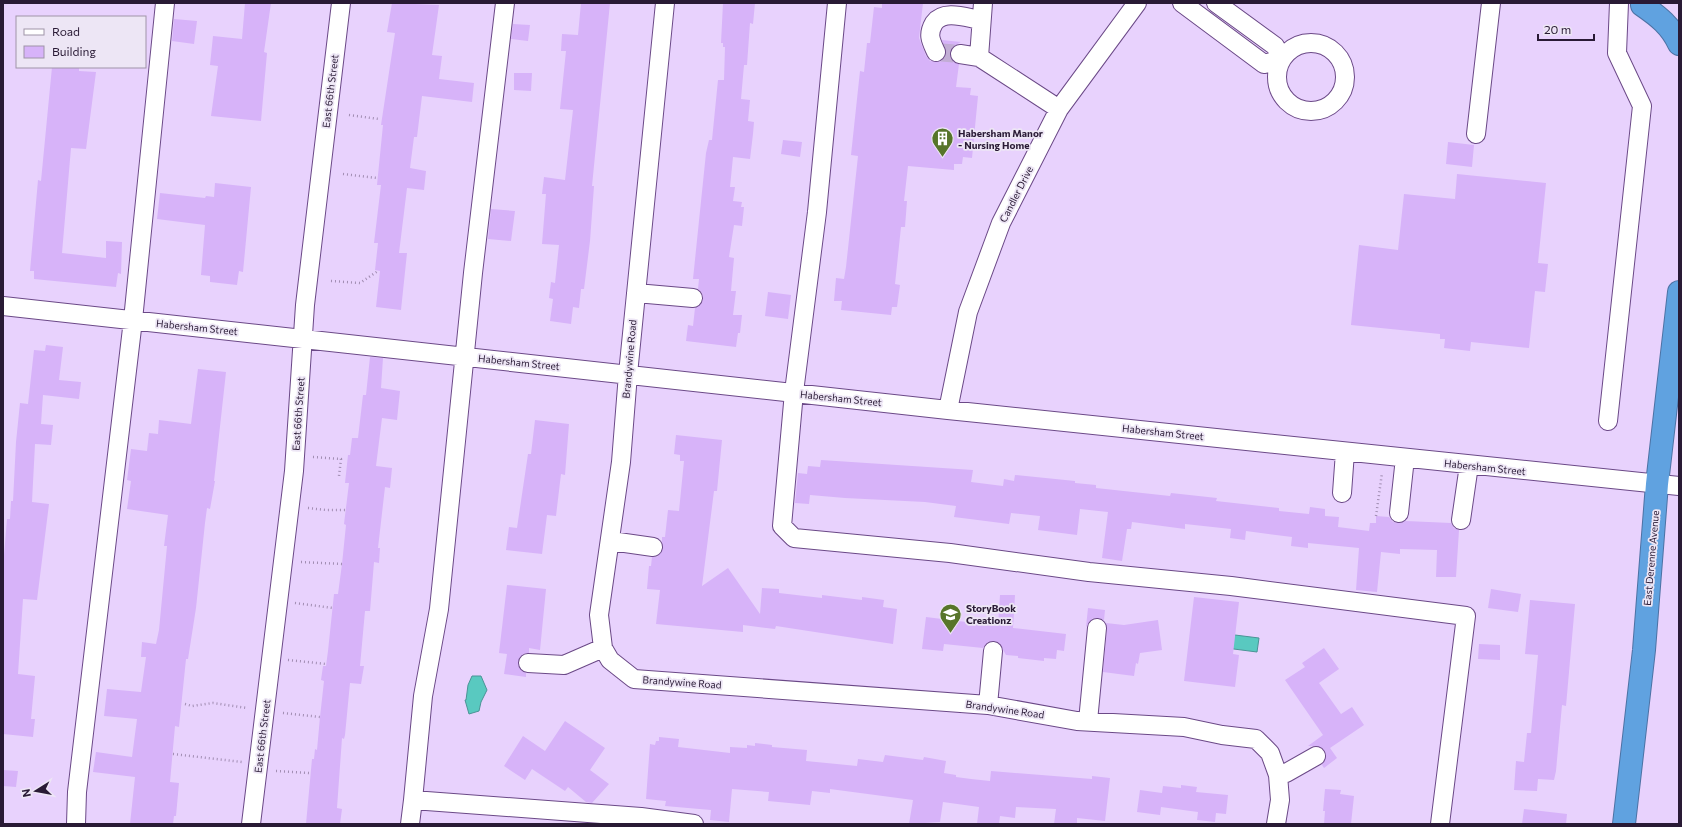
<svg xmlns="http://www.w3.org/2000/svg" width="1682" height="827" font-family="Commissioner,sans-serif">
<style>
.water{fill:#59c9c0;stroke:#4b9496}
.building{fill:#d7b3f9}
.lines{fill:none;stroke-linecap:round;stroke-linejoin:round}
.minor-tunnel{stroke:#c2add5;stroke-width:18;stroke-dasharray:18 9;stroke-linecap:butt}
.minor-casing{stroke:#6b4987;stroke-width:20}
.highway-casing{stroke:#4d72a4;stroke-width:24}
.path{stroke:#a18db2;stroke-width:2.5;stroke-dasharray:1 3;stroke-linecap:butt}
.minor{stroke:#fff;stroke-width:18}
.highway{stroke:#60a2e0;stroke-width:22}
.labels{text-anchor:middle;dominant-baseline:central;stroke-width:3.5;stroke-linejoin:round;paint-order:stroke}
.street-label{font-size:10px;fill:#291a35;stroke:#ede6f5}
.poi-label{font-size:10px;font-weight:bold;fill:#291a35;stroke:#ede6f5;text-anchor:start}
</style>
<rect width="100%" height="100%" fill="#e8d2fd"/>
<path class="water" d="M1227 634 1259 638 1257 652 1226 648Z
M472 676H481L487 690 481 702 479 711 469 714 465 700H466L468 685Z"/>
<path class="building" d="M245 3H271L264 52 267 53 261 121 211 116 218 66 210 65 213 36 242 39Z
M392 3 439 5 432 55 442 56 439 79 474 83 472 102 422 96 417 137H414L410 168 426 171 424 190 407 188 399 253H407L401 310 376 307 380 271 375 270 378 243H374L381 185H377L383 125H381L395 33 387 32Z
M581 3H610L592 186H594L590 241 584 289H581L579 308 573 307 571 324 550 321 553 299 549 298 551 282 555 283 559 245 542 244 546 194H542L544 177 565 180 573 110 560 109 566 51H561L562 34 578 35Z
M723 3H755L753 24 750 23 747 65H744L741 99 750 100 748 121 754 122 753 134 750 159 733 157 730 187H735L733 201 742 202 741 207H744L742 226 734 225 729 257 734 258 731 291H736L733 315H742L740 333H738L736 347 686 341 688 325 693 326 695 308 701 304 703 299 702 293 698 289 699 279H693L706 153 709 140H712L718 80H724L725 47H723V43H721Z
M882 3H923L919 38 926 56 930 61 940 62 944 58 946 53 942 40 961 42 952 47 950 53 953 62 959 64 956 87 971 88 970 95 978 96 972 158 963 157 962 164H954V170L908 166 904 201H907L905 227H901L895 284 900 285 897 307H892L891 315 841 310 842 301H834L836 278 844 279 846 267 858 156 851 155 860 71 864 72 867 43H870L874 7 882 8Z
M174 19 197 21 194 44 172 41Z
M513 24 530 25 528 41 511 39Z
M52 67H79V71L96 72 86 149 71 148 62 253 106 258V241L122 242 121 274 118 273 116 287 34 279V271H30L38 180 41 181Z
M514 73H532L531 91 514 90Z
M783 140 802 142 800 157 781 154Z
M1448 142 1474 145 1472 167 1446 164Z
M1457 174 1546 183 1538 263 1548 264 1545 292 1535 291 1529 348 1471 342 1470 351 1444 348 1445 339H1440V334L1351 325 1359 245 1398 250 1404 194 1455 199Z
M215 183 251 187 243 272 239 271 237 285 210 282V276L201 275 205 225 157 219 160 193 205 198 206 196 214 197Z
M491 209 515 211 511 241 488 239Z
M768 292 791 295 788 319 765 316Z
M46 345 63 347 59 380 81 382 79 399 43 395 41 424 53 425 51 445 35 444 32 502 49 504 37 600 23 599 18 674 35 676 31 719H35L33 737 3 734V567L7 519H10L11 501H13L16 442 20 403 28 404 34 350 45 351Z
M370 357 383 358 381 388 400 391 397 420 382 418 376 466 392 468 390 488 385 487 378 548H380L379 563 374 562 370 611H365L360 666H364L361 684 350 683 345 735 344 739 342 738 337 808 342 809 340 824H306L312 759H314L315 749 317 750 320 717 324 681 321 680 323 666H326L328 651 334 594H338L342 564 346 525 344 524 349 483H345L348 455H350L352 438H358L363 395H366Z
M198 369 226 372 214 481H215L210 509 207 508 205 523 196 608 188 659H186L179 727 175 726 170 782 179 783 176 816H174L173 824H130L135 777 93 772 96 752 132 757 137 719 104 716 107 689 141 692 146 657H141L142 642 156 644 159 630 167 546H164L168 515 127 509 131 481 127 480 131 449 147 451 149 433 158 434 159 420 191 424Z
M535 420 569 424 565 475 561 474 556 516 547 515 542 554 506 550 509 527 517 528 528 454H531Z
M676 435 722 440 717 491H714L702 586 728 568 760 614 762 588 779 589V593L822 598V595L862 600V597L884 600 883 607 897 609 893 644 776 626 775 629 743 625V632L656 624 660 590 647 589 649 566H651L652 557H657L663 549 662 542V537H665L668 510 679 511 684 461H680V455L674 454Z
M821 460 973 470 971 482 1003 486 1004 479 1014 481 1015 475 1075 481V483L1096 485V488L1170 496 1171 493 1217 498 1216 501 1279 508V511L1309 514 1310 507 1325 509V516L1339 517 1338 527 1369 531 1370 523H1376V516L1389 517 1393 522 1398 523 1406 521 1451 523 1454 528 1459 530 1456 577H1436L1437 550 1400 549V554L1381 552 1377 592 1356 590 1359 548 1308 543V548L1291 546 1292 537 1246 531 1245 540 1230 538 1231 529 1185 524V529L1132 522 1131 529H1127L1122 561 1102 558 1108 512 1080 509 1077 535 1038 530 1040 516 1011 513 1009 524 954 517 956 506 925 502 845 498 810 495 809 504 795 503 798 473 807 474 808 466 820 467Z
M507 585 546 589 540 650 529 648V653L523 654 518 662 519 668 526 673V677L504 674 507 654 499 653Z
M1491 589 1521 594 1518 612 1488 608Z
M1000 595H1015L1013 628 1066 634 1064 651 1057 650 1056 659 1044 658V661L1018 658V656L1006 655 999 643 994 641 988 642 983 648 944 644 943 651 922 649 926 617 998 626Z
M1194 597 1239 602 1233 654 1239 655 1235 687 1184 681Z
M1530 600 1575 604 1566 706 1562 705 1556 771 1554 780 1538 779 1537 791 1514 790 1516 761 1524 762 1527 733H1531L1538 655 1525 654Z
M1088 608 1105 610 1104 620 1098 618H1093L1086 627Z
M1158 620 1162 650 1140 653 1138 664 1136 663 1134 676 1103 672 1107 629 1106 623 1124 625Z
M1479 644 1500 645V660L1478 659Z
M1324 648 1339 669 1319 683 1341 714 1352 707 1364 725 1330 748 1337 758 1324 768 1322 765 1326 756 1325 751 1316 746H1308L1323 735 1285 680 1305 667 1302 663Z
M565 721 605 748 590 770 609 784 592 803 586 802 568 787 565 791 532 769 525 780 504 766 523 736 545 751Z
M659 737 679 739 678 747 730 753V747L747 748V745L755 746V743L772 745V747L807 750 806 761 857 766 858 759 883 762 885 755 923 760 924 757 946 761 944 773 956 775V777L971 779 990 781 991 771 1092 779V776L1110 778 1105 821 1077 818V824H1054L1056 809 1016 807 1015 818 1000 816 999 824H977L979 807 943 802 940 822 909 824 913 800 830 789V793L812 791 810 805 768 801 769 792 732 789 729 822 710 820 711 810 665 806 666 801 646 799 650 744 655 745 656 741H659Z
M3 770 18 771 16 787 3 786Z
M1181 785 1197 787 1196 792 1228 795 1226 814 1216 813 1215 822 1197 820 1198 812 1161 807 1160 815 1137 812 1140 790 1162 793 1163 786 1181 788Z
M1325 789 1341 790 1340 794 1354 796 1351 824H1324L1325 811H1323Z
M1524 809 1567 814 1566 824H1522Z"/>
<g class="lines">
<path class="minor-tunnel" d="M936 52 960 54"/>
<defs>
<path id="minor" d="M665 3 628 374 621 462 599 615 603 648 610 660 634 679 988 705 1077 721 1184 727 1222 735 1256 739 1270 753 1278 775 1280 800 1276 824
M837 3 817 212 794 392 782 526 794 538 950 553 1089 572 1231 586 1466 616 1440 824
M983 3 979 57 1059 109
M1182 3 1264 64 1282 59 1275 46 1216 3
M1277 77a34 34 0 1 1 68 0a34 34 0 1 1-68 0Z
M936 52C931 41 927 35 934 23 944 9 967 18 981 20
M960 54 979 57
M1476 134 1491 3
M636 293 693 298
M3 306 948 410 1679 486
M948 410 968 312 1001 223 1059 109 1137 3
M1608 421 1642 106 1617 53 1619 3
M1342 493 1345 452
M1399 513 1405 458
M1461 520 1469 465
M611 541 653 547
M528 663 564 665 603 648
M988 705 993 651
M1088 721 1097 628
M1278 775 1286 773 1316 756
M413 800 423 696 439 609 473 273 505 3
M76 824 77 792 133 320 165 3
M251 824 294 471 305 305 341 3
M410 824 413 800 641 817 694 824"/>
<path id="highway" d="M1642 5C1658 16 1671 26 1679 44
M1624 824 1644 650 1657 484 1679 292"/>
</defs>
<use href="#minor" class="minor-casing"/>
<use href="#highway" class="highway-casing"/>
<path class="path" d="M349 115 379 119
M343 174 377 178
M331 281 360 283 378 271
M313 457 341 459 339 476
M308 508 326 510H345
M1376 516 1382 473
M301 562 342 564
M295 603 333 608
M288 660 326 664
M185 704 192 706 213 703 247 708
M283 713 320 717
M173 754 242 762
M276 771 309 773"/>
<use href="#minor" class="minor"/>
<use href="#highway" class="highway"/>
</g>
<defs>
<symbol id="building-pin" viewBox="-11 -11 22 30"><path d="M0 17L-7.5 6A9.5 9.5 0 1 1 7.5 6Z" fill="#57752a" stroke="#ede6f5"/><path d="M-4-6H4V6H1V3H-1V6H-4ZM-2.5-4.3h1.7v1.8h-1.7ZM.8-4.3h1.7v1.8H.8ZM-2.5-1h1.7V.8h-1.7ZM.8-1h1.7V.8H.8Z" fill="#fff"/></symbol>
<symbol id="school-pin" viewBox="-11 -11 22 30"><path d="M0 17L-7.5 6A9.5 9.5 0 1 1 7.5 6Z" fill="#57752a" stroke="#ede6f5"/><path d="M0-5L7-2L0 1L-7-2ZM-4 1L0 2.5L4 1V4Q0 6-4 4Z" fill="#fff"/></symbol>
</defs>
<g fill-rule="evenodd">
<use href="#building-pin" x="930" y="126" width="25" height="34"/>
<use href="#school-pin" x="938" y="602" width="25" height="34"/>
</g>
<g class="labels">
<g class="street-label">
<text transform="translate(330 91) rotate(-83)">East 66th Street</text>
<text transform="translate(1016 194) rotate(-63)">Candler Drive</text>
<text transform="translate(197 327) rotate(6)">Habersham Street</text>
<text transform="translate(629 359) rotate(-85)">Brandywine Road</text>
<text transform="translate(519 362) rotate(6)">Habersham Street</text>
<text transform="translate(841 398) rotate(6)">Habersham Street</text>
<text transform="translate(298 414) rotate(-86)">East 66th Street</text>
<text transform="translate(1163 432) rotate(6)">Habersham Street</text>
<text transform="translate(1485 467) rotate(6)">Habersham Street</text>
<text transform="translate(1651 558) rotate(-85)">East Derenne Avenue</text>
<text transform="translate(682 682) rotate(4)">Brandywine Road</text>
<text transform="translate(1005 709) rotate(8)">Brandywine Road</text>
<text transform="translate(262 736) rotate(-83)">East 66th Street</text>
</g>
<g class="poi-label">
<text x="958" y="133">Habersham Manor<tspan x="958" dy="12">- Nursing Home</tspan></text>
<text x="966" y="608">StoryBook<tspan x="966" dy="12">Creationz</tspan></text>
</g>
</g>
<rect width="1682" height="827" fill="none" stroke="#291a35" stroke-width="8"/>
<rect x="16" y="16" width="130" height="52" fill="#ede6f5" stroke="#9f94a8"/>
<rect x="24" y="29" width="20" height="6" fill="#ffffff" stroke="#9f94a8"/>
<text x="52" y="36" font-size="12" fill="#291a35">Road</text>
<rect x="24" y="46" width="20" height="12" fill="#d7b3f9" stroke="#9f94a8"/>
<text x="52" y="56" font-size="12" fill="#291a35">Building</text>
<g transform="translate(36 791) rotate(259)" stroke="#ede6f5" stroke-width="3" paint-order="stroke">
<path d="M0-3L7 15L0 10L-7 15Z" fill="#291a35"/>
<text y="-6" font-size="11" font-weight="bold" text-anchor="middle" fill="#291a35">N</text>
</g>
<path d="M1538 34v6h56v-6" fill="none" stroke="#291a35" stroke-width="2"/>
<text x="1544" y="34" font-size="12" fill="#291a35" stroke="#ede6f5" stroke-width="3" paint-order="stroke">20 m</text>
</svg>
